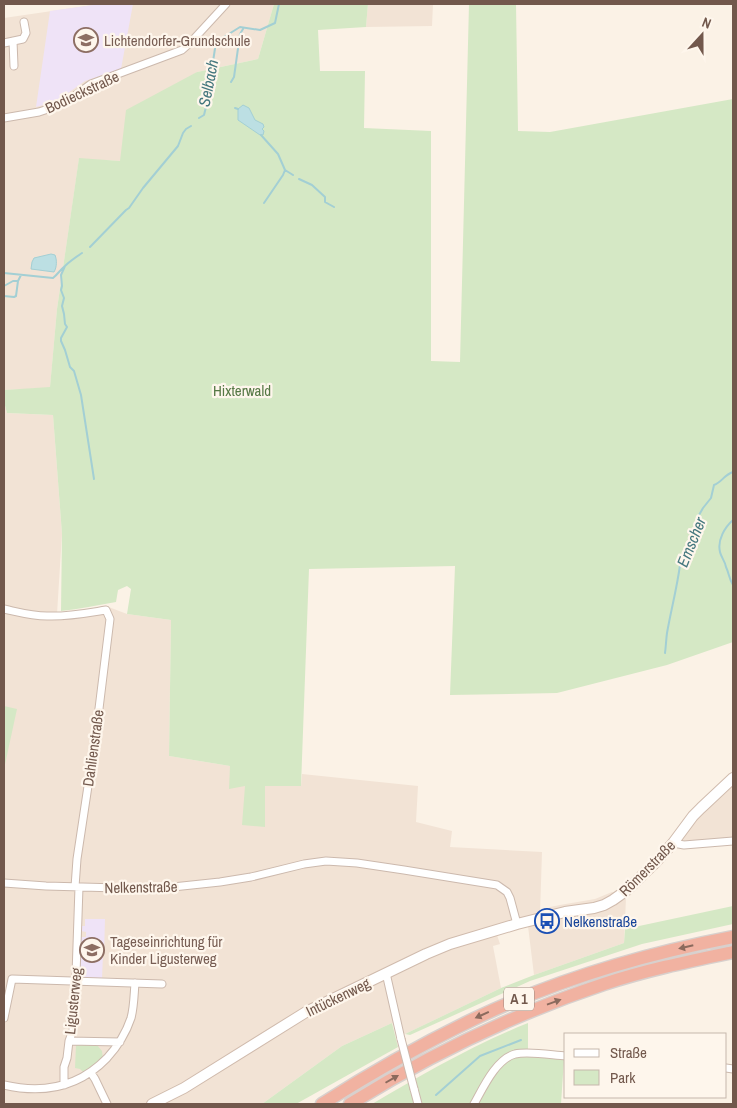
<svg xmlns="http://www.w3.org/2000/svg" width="737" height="1108" font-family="'Archivo Narrow',sans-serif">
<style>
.residential{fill:#f2e3d5}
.education{fill:#efe3f7}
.green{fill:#d5e8c5}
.water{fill:#bcdfe3;stroke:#a3cfd4}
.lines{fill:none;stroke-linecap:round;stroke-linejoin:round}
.stream{stroke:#a3cfd4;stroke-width:2}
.street-casing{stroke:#ccb9ad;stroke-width:9}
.secondary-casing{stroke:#d0bbad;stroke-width:12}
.highway-casing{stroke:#d8d0cd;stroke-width:15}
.street{stroke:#fff;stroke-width:7}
.secondary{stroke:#fff;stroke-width:10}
.highway{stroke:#f1b2a1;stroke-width:12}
.street-bridge-casing{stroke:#ccb9ad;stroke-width:9;stroke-linecap:butt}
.street-bridge{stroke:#fff;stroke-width:7}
.oneway{fill:#8b6a5d}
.labels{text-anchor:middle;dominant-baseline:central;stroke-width:4.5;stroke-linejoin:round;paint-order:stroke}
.shield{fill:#fef6ec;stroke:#9c877c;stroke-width:1}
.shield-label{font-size:14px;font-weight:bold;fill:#72584c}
.education-label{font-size:15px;fill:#785e54;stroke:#fef6ec;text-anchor:start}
.street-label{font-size:15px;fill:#72584c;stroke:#fef6ec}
.park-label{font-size:15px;fill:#567845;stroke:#fef6ec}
.transit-label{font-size:15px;fill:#164399;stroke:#fef6ec;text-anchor:start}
.water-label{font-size:16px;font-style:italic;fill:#44777e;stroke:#fef6ec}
</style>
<rect width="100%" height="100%" fill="#fbf2e6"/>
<path class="residential" d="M100 4H274L258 59 197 72 120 161 79 159 57 309 50 388 4 390V18Z
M368 4H433L432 26 366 27Z
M4 402 7 413 53 415 62 534 57 614 106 606 127 614 171 620 169 756 230 766 245 786H301L302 774 418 786 416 822 452 831 450 847 542 852 540 914 546 912 550 907 560 905 595 899 612 892 626 898 624 943 534 975 527 918 494 926 500 944 493 946 501 988 405 1034 392 1023 342 1046 262 1104H4Z
M733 784V838L685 842 682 839 701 812Z"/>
<path class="education" d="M100 4H133L121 69 85 81 61 98 47 104 36 107 50 11Z
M85 919H105L104 954H103L102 979 84 978 79 974 80 947H84V943L81 942V937H86V932L81 931V926H85Z"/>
<path class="green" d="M274 4H368L366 27 318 30 320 71H365L364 128 431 131V361L460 362 469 4H516L518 131 550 132 733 99V642L667 665 557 693 450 695 455 566 309 569 301 786H265V827L242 825 245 786 229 789 230 766 169 756 171 620 127 614 131 589 127 586 118 590 116 602C97 605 80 609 61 611L62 534 53 415 7 413 4 402V390L50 387 57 309 79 158 120 161 126 110 197 72 258 59Z
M4 706 17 709 4 769Z
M733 906V924L642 944 530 981 410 1035 405 1034 501 988 534 975 624 943 625 929Z
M392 1023 398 1047 296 1104H262L342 1046Z
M528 1023V1051L502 1059 471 1104H372C423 1074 473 1045 528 1023Z
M76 1045H97L102 1051 103 1059 84 1073 80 1069 75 1068Z
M533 1056 564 1059 561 1104H476C485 1089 495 1065 513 1058 519 1056 526 1056 533 1056Z"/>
<path class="water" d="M243 105 249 108 255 120 263 124 264 127 262 129 264 131 263 135H260L238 120V109Z
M51 254 55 255C57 260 57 267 54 272L31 269 32 262 34 258Z"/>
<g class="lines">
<path class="stream" d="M231 82 234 77 240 34 243 29
M235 108 238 109
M199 118 204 115 206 107 216 42 240 27 260 30 275 23 279 4
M261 135 278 154 285 170
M285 170 293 175
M299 179 312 185 325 197V202L334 207
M264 203 283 175 285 170
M90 247 126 210 129 208 143 188 178 146 183 133 186 129 191 126
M65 266 61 275 62 286 61 290 64 298 62 306 64 314 65 324 67 327 61 338V341L65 350 70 367 74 371 81 395 94 479
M4 273 53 278C58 274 60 270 65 266 70 261 76 257 82 253
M4 286 13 281H18L21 275
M4 296 14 297 16 296 18 281
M733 520C725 527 717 540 720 552 721 557 725 561 726 567 729 573 729 579 733 585
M665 653C666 646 666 640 667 633 671 610 677 588 680 565L682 560 687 558 688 546 697 530 699 515 703 508 711 498 714 485C722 482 724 475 733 472
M436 1095 480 1056 521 1040"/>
<defs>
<path id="street" d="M13 41 14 66
M4 43 23 39 26 33 24 22
M4 118 39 112 54 107 69 100 91 84 182 50 191 42 226 4
M4 609C18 612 32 616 47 616 67 617 87 613 106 610L110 619 96 733 77 859 75 887
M673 843 684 845 733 841
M4 883 46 886 154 889 220 882 251 877 304 864 326 861 357 863 404 870 497 885 507 892 510 898 517 924
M386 973 401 1039
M4 1018 12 979 162 984
M69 1041 120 1042
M726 1068 733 1069
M91 1073 95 1079 107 1104
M4 1085C43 1094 78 1088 107 1058 118 1046 126 1033 131 1018 134 1007 134 995 135 983
M64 1085V1067L67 1058 69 1041 73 1030 76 975 79 887
M414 1089 418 1104
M474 1104C483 1088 496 1059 515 1054 529 1051 551 1055 566 1056"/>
<path id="secondary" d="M152 1104 184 1088 306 1012 426 954 450 944 517 924 565 912 594 908 604 905 613 900 627 890 655 863 673 843 693 816 701 808 733 778"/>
<path id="highway" d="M322 1104C371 1073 422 1044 474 1019 556 980 644 954 733 937
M350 1104C431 1054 514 1014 604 984 646 970 690 961 733 952"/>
</defs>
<use href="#street" class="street-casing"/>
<use href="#secondary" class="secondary-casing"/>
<use href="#highway" class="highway-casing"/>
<use href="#street" class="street"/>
<use href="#secondary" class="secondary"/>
<use href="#highway" class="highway"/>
<defs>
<path id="street-bridge" d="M401 1039 414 1089"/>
</defs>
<use href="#street-bridge" class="street-bridge-casing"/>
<use href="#street-bridge" class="street-bridge"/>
</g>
<defs><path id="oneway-solid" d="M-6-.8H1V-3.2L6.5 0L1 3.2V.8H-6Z" transform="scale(1.25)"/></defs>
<g class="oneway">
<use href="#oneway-solid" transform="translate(686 947) rotate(167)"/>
<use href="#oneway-solid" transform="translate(554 1002) rotate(-20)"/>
<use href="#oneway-solid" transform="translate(482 1015) rotate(156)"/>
<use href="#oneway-solid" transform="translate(392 1079) rotate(-30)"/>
</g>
<defs>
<symbol id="school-ring" viewBox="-11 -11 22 22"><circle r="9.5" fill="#fef6ec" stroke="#8d6e63" stroke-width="1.5"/><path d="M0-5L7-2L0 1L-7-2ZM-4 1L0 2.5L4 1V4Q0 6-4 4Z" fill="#8d6e63"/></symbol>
<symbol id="bus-ring" viewBox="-11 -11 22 22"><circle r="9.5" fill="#fef6ec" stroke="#1a4fb4" stroke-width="1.5"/><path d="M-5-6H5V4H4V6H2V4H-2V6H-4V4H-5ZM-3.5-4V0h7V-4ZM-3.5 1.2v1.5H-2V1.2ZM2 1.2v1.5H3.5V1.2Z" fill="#1a4fb4"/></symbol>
</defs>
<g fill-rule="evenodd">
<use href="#school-ring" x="72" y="26" width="28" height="28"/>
<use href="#bus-ring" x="533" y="907" width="28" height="28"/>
<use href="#school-ring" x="78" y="936" width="28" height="28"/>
</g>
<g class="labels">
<rect class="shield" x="504" y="987.5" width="30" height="23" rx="4"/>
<g class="shield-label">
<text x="519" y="999">A 1</text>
</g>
<g class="education-label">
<text x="104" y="40">Lichtendorfer-Grundschule</text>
<text x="110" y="941">Tageseinrichtung für<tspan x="110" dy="17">Kinder Ligusterweg</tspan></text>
</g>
<g class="street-label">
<text transform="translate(82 92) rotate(-25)">Bodieckstraße</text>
<text transform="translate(93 748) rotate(-82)">Dahlienstraße</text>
<text transform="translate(647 868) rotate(-45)">Römerstraße</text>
<text transform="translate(141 887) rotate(-1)">Nelkenstraße</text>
<text transform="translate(338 997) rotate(-26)">Intückenweg</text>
<text transform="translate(73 1001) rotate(-84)">Ligusterweg</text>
</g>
<g class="park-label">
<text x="242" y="390">Hixterwald</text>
</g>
<g class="transit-label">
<text x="564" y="921">Nelkenstraße</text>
</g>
<g class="water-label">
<text transform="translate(208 83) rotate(-79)">Selbach</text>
<text transform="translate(691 542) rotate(-68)">Emscher</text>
</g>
</g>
<rect width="737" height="1108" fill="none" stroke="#72584c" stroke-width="10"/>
<rect x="564" y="1033" width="162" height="65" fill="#fef6ec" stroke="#c6b7ac"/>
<rect x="574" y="1049" width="25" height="8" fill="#ffffff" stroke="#c6b7ac"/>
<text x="610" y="1058" font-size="15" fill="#72584c">Straße</text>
<rect x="574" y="1070" width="25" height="15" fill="#d5e8c5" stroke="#c6b7ac"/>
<text x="610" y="1083" font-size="15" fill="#72584c">Park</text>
<g transform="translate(702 35) rotate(21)" stroke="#fef6ec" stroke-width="4" paint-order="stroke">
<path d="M0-4L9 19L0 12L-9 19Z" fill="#72584c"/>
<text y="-8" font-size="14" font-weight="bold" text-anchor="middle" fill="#72584c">N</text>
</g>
</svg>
